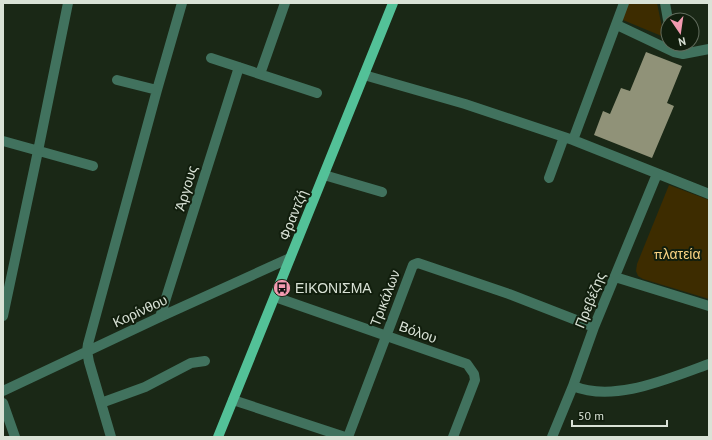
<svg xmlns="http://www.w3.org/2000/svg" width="712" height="440" font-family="'PT Sans',sans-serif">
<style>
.green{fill:#3d2c00}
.building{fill:#909278}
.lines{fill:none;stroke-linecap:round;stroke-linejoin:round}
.minor{stroke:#41725e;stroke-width:10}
.major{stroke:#53c198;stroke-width:10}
.labels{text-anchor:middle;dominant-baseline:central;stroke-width:4;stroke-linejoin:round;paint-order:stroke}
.street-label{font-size:14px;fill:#d9e2d6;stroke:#111e0d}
.park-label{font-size:14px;fill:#fbd483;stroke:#111e0d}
.poi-label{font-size:14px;fill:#d9e2d6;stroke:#111e0d;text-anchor:start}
</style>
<rect width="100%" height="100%" fill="#1a2816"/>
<path class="green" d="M624 3H657L664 37 618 18Z
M669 185 709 200V299L643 279 638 276 636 271 637 264Z"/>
<path class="building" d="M646 52 682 66 667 103 674 106 652 158 594 135 603 111 610 114 621 88 630 91Z"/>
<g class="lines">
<path class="minor" d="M665 3 668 20
M617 25 674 52 683 54 709 49
M211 58 317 93
M260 74 285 3
M364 75 465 104 573 140 709 194
M117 80 157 90
M573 140 624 3
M3 141 93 166
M324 175 382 192
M549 178 564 137
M615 277 709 306
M275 297 467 364 474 374 475 380 453 437
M3 316 38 151 68 3
M160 317 239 67
M573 386C615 403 669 378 709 364
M3 391 160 317 290 258
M233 400 345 437
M3 403 15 437
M101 403 145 387 191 363 205 361
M111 437 89 362 87 351 88 344 157 90 182 3
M348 437 413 265 418 263 509 294 594 327
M552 437 573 386 594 327 657 174"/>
<path class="major" d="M218 437 393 3"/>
</g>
<defs>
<symbol id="bus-disc" viewBox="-11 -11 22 22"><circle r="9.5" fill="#f29ab0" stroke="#111e0d"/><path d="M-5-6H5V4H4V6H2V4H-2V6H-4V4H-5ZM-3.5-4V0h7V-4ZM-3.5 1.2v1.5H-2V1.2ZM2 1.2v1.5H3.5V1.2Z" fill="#111"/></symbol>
</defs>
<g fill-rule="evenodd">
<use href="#bus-disc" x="272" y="278" width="20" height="20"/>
</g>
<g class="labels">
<g class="street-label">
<text transform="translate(186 188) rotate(-73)">Άργους</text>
<text transform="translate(293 215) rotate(-68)">Φραντζή</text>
<text transform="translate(385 298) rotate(-69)">Τρικάλων</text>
<text transform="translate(590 300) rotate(-68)">Πρεβέζης</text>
<text transform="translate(140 311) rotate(-25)">Κορίνθου</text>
<text transform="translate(418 332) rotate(20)">Βόλου</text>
</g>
<g class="park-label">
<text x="677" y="254">πλατεία</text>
</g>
<g class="poi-label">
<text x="295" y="288">ΕΙΚΟΝΙΣΜΑ</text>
</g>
</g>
<rect width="712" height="440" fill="none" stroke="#d9e2d6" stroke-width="8"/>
<g transform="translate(680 32) rotate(167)"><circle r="19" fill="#111e0d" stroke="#616c5d"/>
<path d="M0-3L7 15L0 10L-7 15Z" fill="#f29ab0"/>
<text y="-6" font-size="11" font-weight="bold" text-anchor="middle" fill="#d9e2d6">N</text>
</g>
<path d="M572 420v6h95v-6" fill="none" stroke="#d9e2d6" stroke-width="2"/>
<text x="578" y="420" font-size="12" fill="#d9e2d6" stroke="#111e0d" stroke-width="3" paint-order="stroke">50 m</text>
</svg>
